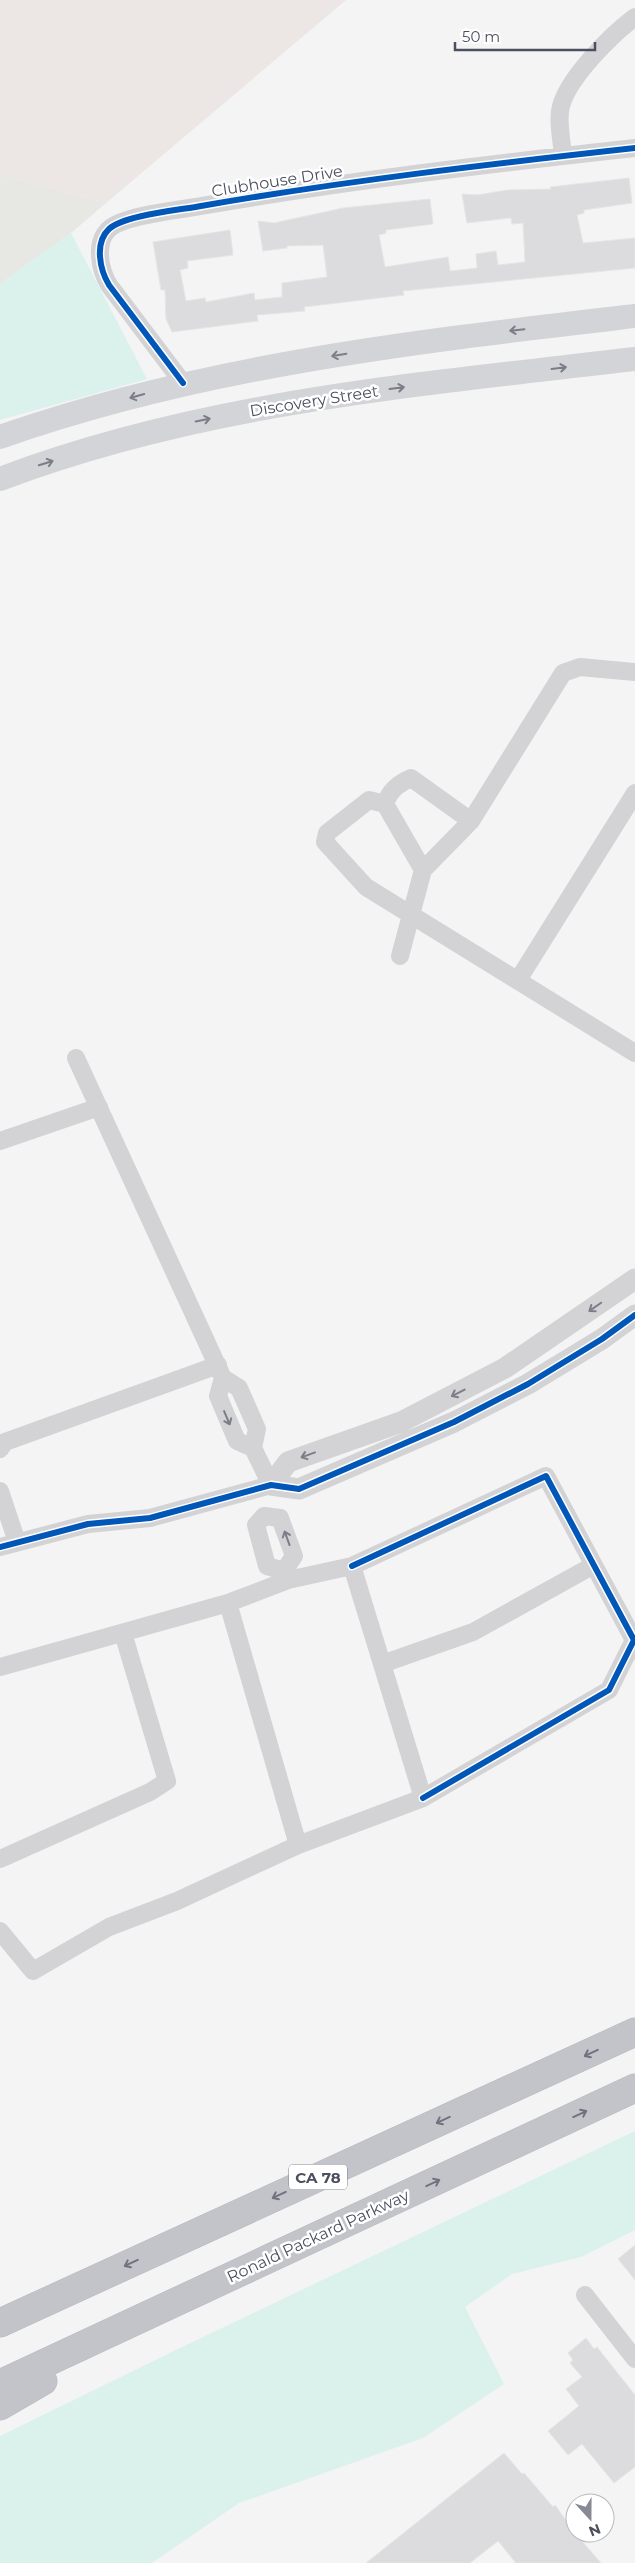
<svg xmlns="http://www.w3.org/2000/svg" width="635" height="2563" font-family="Montserrat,sans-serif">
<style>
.commercial{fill:#e7e7e3}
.medical{fill:#ece6e4}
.green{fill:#dbf1eb}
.building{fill:#dcdcde;stroke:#e5e5e6}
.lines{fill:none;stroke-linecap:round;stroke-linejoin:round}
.motorway-casing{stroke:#b9bac2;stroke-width:29}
.minor{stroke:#d3d3d6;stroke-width:18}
.tertiary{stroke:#d3d3d6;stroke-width:21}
.secondary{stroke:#d3d4d7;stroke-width:24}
.motorway{stroke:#c3c4ca;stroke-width:28}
.cycleway-casing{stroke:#fff;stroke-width:9}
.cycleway{stroke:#0057b8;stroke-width:6}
.oneway{stroke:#7b7e89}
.oneway2{stroke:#7b7d89}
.oneway3{stroke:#70727f}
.labels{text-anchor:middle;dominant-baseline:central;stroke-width:5;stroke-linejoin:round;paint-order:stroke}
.shield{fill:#fff;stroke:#82848f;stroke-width:1}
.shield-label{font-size:15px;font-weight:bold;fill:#4c4f5f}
.street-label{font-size:16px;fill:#4c4f5f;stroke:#fff}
</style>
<rect width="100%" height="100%" fill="#f4f4f4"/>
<path class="commercial" d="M0 175 106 203 71 233 0 284Z"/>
<path class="medical" d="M0 0H346L106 203 0 175Z"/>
<path class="green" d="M71 233 147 379 0 420V284Z
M635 2131V2230L581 2257 512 2274 465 2307 504 2384 423 2438 239 2503 152 2563H0V2436L180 2348Z"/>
<path class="building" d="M629 178 632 203 584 210V213L577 215 583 243 635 238V268L403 291 404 295 304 307 305 311 257 315 258 321 172 332 166 319 165 290H161L153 242 230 230 233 255 187 261 188 268 180 270 186 301 205 298 206 302 254 293 255 300 282 297V283L327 277 323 245 287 246V248L263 251 258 221 274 223 343 208 430 199 433 224 386 230V233L379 235 385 267 448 257 450 271 477 268 476 254 496 251 498 265 525 262 523 223 512 224 511 218 467 223 462 194 478 195 507 190 551 189 550 187Z
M635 2245V2280L618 2259Z
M586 2338 594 2349 597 2347 635 2395V2467L614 2483 582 2444 568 2455 548 2431 579 2406 566 2389 582 2377 570 2363 573 2360 568 2353Z
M504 2453 522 2474 524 2473 553 2507 555 2505 575 2533 601 2563H516L498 2541 470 2563H366Z"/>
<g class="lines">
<defs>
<path id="motorway" d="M0 2323 635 2032
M0 2384 635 2088
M0 2406 43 2381"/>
</defs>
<use href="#motorway" class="motorway-casing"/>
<path class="minor" d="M563 156C562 141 557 120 561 106 569 77 611 35 635 17
M183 383 109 285C100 270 94 243 109 229 124 215 180 210 201 206 344 181 490 164 635 148
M385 804C390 790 398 784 411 778L471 821 563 673 580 667 635 672
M423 870 471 821
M400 956 423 870 385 804 369 800 327 833 325 842 366 887 635 1053
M518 980 635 793
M0 1141 99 1107
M223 1378 218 1396 237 1441 253 1448
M0 1449 5 1442 218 1365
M0 1491 17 1542
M264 1516 280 1518 294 1556 284 1571
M264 1516 256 1525 267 1566 284 1571
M0 1547 88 1524 150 1518 271 1485 253 1448 257 1429 239 1388 223 1378 76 1058
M352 1566 546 1476 634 1640 609 1690 423 1798
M288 1580 352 1566 423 1798 298 1845
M382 1664 473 1632 594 1565
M0 1667 228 1603 288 1580 284 1571
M0 1859 150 1792 167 1781 123 1633
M0 1931 33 1971 109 1927 177 1901 298 1845 228 1603
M585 2295 635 2359"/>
<path class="tertiary" d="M635 1279 505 1368 401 1422 288 1462 271 1485 299 1489 454 1422 528 1384 602 1339 635 1315"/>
<path class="secondary" d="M0 437C204 365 421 341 635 316
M0 479C202 402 422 384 635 359"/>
<use href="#motorway" class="motorway"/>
<defs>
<path id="cycleway" d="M183 383 109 285C100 270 94 243 109 229 124 215 180 210 201 206 344 181 490 164 635 148
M0 1547 88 1524 150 1518 271 1485 299 1489 454 1422 528 1384 602 1339 635 1315
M352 1566 546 1476 634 1640 609 1690 423 1798"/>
</defs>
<use href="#cycleway" class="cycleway-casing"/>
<use href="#cycleway" class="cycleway"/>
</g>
<defs><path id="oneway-shaft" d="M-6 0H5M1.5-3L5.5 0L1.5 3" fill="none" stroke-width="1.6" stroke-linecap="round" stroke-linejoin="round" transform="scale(1.25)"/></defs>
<g class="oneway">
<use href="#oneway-shaft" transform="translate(517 330) rotate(174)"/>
<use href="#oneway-shaft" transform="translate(339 355) rotate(170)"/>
<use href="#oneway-shaft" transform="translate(559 368) rotate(-7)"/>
<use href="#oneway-shaft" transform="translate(397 388) rotate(-7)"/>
<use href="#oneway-shaft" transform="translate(137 396) rotate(164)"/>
<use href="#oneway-shaft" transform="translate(203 420) rotate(-12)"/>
<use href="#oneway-shaft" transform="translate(46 463) rotate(-17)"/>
</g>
<g class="oneway2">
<use href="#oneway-shaft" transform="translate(595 1307) rotate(145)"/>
<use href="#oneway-shaft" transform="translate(458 1393) rotate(153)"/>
<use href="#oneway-shaft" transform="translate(227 1418) rotate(67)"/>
<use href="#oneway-shaft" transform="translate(308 1455) rotate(160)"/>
<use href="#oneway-shaft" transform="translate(287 1538) rotate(-110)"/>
</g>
<g class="oneway3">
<use href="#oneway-shaft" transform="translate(591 2053) rotate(155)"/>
<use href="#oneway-shaft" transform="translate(580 2114) rotate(-25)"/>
<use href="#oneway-shaft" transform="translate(443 2120) rotate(155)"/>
<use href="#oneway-shaft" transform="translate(433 2183) rotate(-25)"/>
<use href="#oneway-shaft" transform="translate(279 2195) rotate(155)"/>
<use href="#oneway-shaft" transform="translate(131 2263) rotate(155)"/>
</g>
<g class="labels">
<rect class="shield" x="289" y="2164.5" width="58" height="25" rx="4"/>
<g class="shield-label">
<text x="318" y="2177">CA 78</text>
</g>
<g class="street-label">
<text transform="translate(277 181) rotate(-9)">Clubhouse Drive</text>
<text transform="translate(314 401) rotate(-9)">Discovery Street</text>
<text transform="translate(318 2236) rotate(-25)">Ronald Packard Parkway</text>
</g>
</g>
<g transform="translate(590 2518) rotate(159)"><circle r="24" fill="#ffffff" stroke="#b7b9bf"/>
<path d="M0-4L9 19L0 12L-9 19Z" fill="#878993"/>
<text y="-8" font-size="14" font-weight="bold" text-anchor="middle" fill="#4c4f5f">N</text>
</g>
<path d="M455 42v8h140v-8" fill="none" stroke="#4c4f5f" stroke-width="2.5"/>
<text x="462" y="42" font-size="15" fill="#4c4f5f" stroke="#ffffff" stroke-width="4" paint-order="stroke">50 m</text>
</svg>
